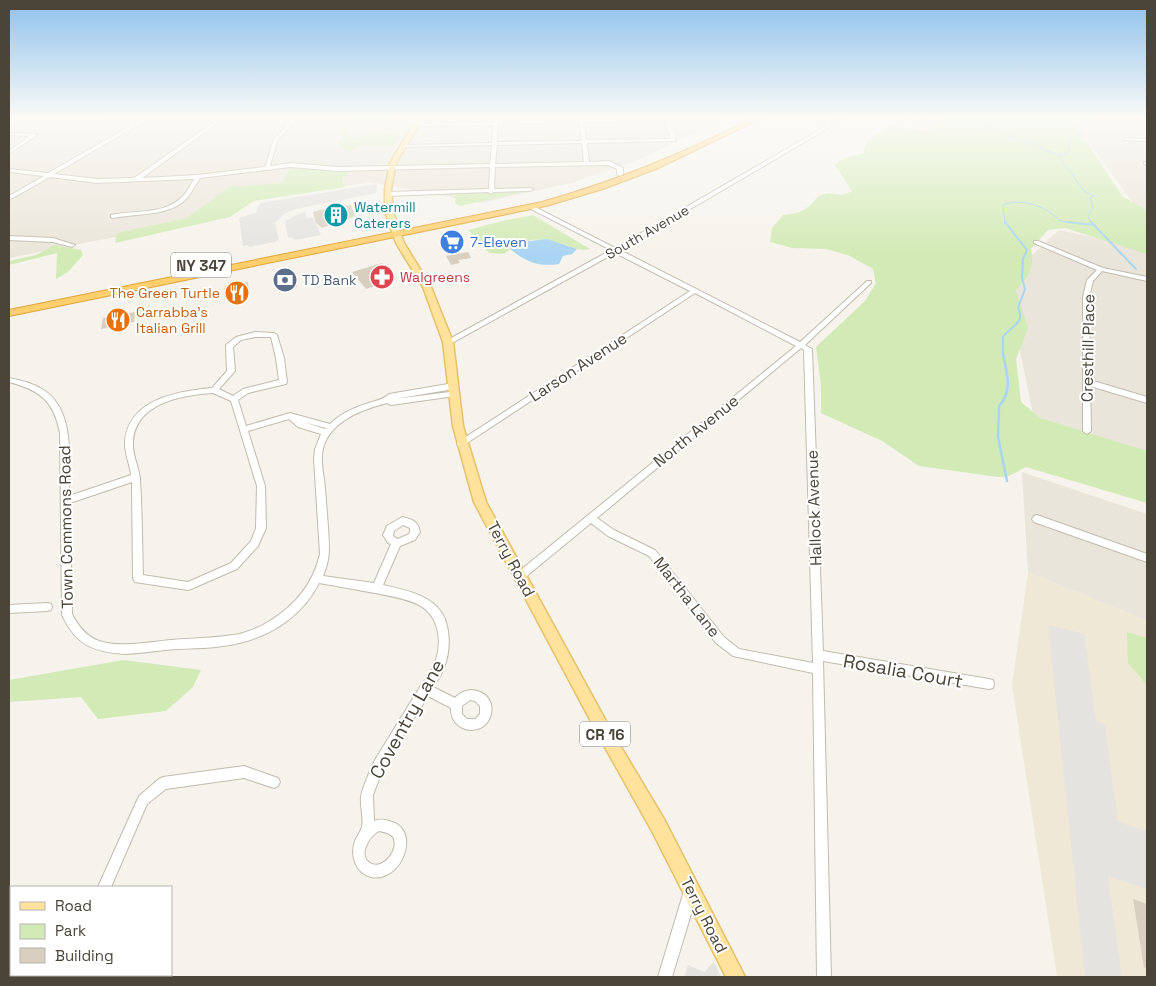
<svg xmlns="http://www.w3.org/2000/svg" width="1156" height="986" font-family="'Space Grotesk',sans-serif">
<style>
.residential{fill:#eae5da}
.education{fill:#efe8d6}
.green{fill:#d2eab5}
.parking{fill:#e5e3e0}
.water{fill:#a9d4f2}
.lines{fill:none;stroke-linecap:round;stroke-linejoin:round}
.stream-far2{stroke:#a9d4f2;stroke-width:1}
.stream-far1{stroke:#a9d4f2;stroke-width:2}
.stream{stroke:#a9d4f2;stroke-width:2.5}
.building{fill:#d8cfc1}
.minor-casing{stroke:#c2bbae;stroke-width:2}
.major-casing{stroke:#e6c16a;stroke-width:3}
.highway-casing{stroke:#e0a43c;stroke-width:2}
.minor{fill:#fff;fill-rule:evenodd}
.major{fill:#ffe39c;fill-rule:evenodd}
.highway{fill:#ffcf6e;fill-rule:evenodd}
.labels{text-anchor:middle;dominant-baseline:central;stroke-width:4;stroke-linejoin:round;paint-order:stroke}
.far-culture-label{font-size:14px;fill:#0d838f;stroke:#fff;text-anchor:start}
.far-street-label{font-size:14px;fill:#4b4439;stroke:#fff}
.far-shop-label{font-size:14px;fill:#366cbe;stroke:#fff;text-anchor:start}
.far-health-label{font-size:14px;fill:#be3a42;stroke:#fff;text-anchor:start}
.far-service-label{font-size:14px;fill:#4e5e75;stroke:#fff;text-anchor:start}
.far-food-label{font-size:14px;fill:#c56008;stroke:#fff;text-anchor:end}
.shield{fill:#fff;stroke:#817c74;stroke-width:1}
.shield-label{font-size:15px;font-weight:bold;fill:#4b4439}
.street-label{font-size:16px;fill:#4b4439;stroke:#fff}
.near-street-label{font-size:19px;fill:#4b4439;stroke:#fff}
</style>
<rect width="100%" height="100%" fill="#f6f3ec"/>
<path class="residential" d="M9 118H726L638 160 571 183 480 203 370 182 245 200 226 215 9 258Z
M1082 118H1147V222L1073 121Z
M1059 230 1147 248V465L1036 429 1011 307 996 288Z
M1022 472 1147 514V621L1028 572Z"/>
<path class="education" d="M9 118H105L98 122 9 121Z
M1028 572 1147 621V977H1057L1012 685Z"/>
<path class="green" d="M352 118H397L392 124 355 123 346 129 348 136 359 137 377 133 401 135 394 146 361 145 350 152 338 145 342 134 341 126 346 119Z
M943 118H1103L1073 122 1123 197 1147 210V254L1065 228 1048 230 1031 249C1035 268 1028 278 1016 290L1028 328 1016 359 1021 402 1040 418 1147 451V503L1026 467 1009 476 998 477 919 466 882 441 821 413V385L816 347 865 301 876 283 873 269 848 255 826 249 792 248 770 242 772 228 783 215C793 214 802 213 809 206 815 202 816 195 825 194 837 192 839 198 852 191L835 165 841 160 864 153C864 137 879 135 889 126L928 131 944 120Z
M290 168 350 171 342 180 345 187 254 201 230 217 115 243 117 233 187 218 229 187 282 183Z
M524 192 460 206 455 203 456 194Z
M533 215 590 249C583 251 578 249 571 247 545 238 527 234 504 254L489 253 468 230 506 220Z
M54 245 81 250 83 255 68 272 56 279 57 253 9 265V261L36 255Z
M1127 632 1147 638V685L1128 663Z
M124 660 201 670 193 687 166 711 98 719 81 697 9 702V680Z"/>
<path class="parking" d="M377 184 376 193 296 209 284 214 275 223 279 239 275 242 249 247 248 245 243 246 239 218 256 213 260 203Z
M305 211 307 218 313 217 321 235 295 240 292 237 288 238 285 221Z
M1048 625 1084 634 1096 720 1105 725 1118 822 1147 831V889L1108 876 1122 977H1085Z
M714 962 721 977H684L688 965 704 972Z"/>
<path class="water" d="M547 239 577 249 572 254 563 256 559 264C538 267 526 262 510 249L521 242Z"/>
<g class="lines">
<path class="stream-far2" d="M993 118 983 125 1058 155 1084 191 1094 196 1090 198 1093 206 1088 218 1093 223
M1059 155 1068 153 1070 140 1083 132 1076 118
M1005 223 1003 205C1022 197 1047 207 1060 221L1077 223"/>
<path class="stream-far1" d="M1066 222 1095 225
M1091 222 1136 269
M1003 354V337C1010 326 1026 324 1018 308L1025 289 1022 278 1023 259 1027 250 1005 222"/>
<path class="stream" d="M1003 353C1006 372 1014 390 999 406L998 437 1007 481"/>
</g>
<path class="building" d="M339 205 340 207 351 205 355 216 322 228 316 223 313 212Z
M468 252 471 258 458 260 460 263 451 265 446 256Z
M382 263 396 279 366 289 352 272Z
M287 273 295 274 297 287 289 288 288 282 277 285 275 277Z
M248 282 249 296 230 299 224 296 225 286Z
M135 312 134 322 101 329 103 318Z
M1133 899 1147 904V967L1144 968Z"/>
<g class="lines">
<defs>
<path id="minor" d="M144 118H150L54 174 97 179 134 178 220 118H225L142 178 198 175 265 167 274 139 293 118H298L278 139 270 166 290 163 338 167 490 164 492 145 402 147 400 146 402 145 492 143 493 125 414 126V125L416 124 494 122V118H498V122L579 120V118H583V120L707 118 670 120 676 140 674 141 587 143 589 162 609 161 623 168V174L620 176 617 174V169L608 165 495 167 494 189 532 188 533 189 530 191 494 192 491 194 488 192 388 196 385 194 388 192 489 189 490 167 338 171 290 167 200 178C196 185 192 192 187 198 170 217 136 213 113 218L111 217V215C134 210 166 215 183 196 188 191 191 184 194 179L97 183 50 177 9 200V196L44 176 9 172V169L48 173ZM665 120 671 139 586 140 584 122ZM579 122 582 141 497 142 498 124ZM582 143 584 162 495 164 497 145Z
M840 118H846L620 250 800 342 867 281H871V283L805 345 812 349 823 651 989 679 993 680 994 684 993 688 989 689 823 661 831 977H817L813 673 733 656 716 643 649 556 608 536 591 523 523 579 520 580 517 579 515 576 517 573 796 346 695 293 461 447 458 446 457 444 458 442 690 291 615 253 450 344H446L444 342 611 250 529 208V206H533L615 248ZM801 348 804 350 813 663 739 649 724 637 655 550 614 530 597 518Z
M909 118H917L935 125 931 126Z
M9 133 35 134 37 135 9 154V151L30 136 9 135Z
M1126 138 1147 139V141L1124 140V139Z
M1144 162H1147V165L1144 164Z
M9 236 53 238 75 245 72 247 53 242 9 240Z
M1034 241H1038L1103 268 1147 277V281L1102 271 1093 281 1089 297 1090 380 1147 397V403L1090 386 1091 431 1087 434 1083 431V297L1087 280 1097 270 1034 243Z
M255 332 274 333 277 335 284 358 287 382 286 384 248 393 238 400 246 426 290 413 330 424C340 414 353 408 366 404 374 401 383 400 389 394L454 383 458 386 454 389 394 399 458 391 459 393 455 396 391 405 387 403C361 410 326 422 322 454 321 465 324 477 325 488 326 501 327 514 328 527 329 545 331 558 323 576L374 583 391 544 388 543 383 535 387 526 402 517C412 519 418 521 420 532L415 540 400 546 383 585C400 589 424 593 437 607 452 621 451 653 443 670 441 676 436 682 433 687L455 698C468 682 496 692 491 714 485 739 450 733 451 708L428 696 384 766 373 795 374 821C379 819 383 819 389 821 413 826 409 855 395 869 389 875 380 879 371 877 355 873 350 855 355 841 357 836 361 831 362 827 364 818 360 807 361 797 362 789 373 762 378 755 392 732 406 710 420 687 424 681 431 673 434 665 443 644 440 616 419 605 405 598 390 596 375 593 357 590 338 586 319 583 304 613 275 634 243 642 222 648 200 648 178 649 161 650 143 653 125 654 93 652 76 645 62 615L60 433C54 401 40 390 9 382V378C20 380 32 383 42 389 76 409 69 462 69 496L131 475C130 464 124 453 125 441 129 399 178 391 212 388L227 371 226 345 236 337ZM255 337H271L276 358 279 380 243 389 233 396 219 389 235 371 233 347 241 340ZM213 393 231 401 257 486 256 528 251 541 231 563 188 582 143 575C142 543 142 511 140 479 139 467 132 455 133 442 135 403 182 395 213 393ZM289 419 298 427 321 434 315 449 314 459 320 554C313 584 295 606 268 622 260 627 250 631 240 634 218 638 194 638 171 640 148 642 121 648 99 641 86 636 78 626 72 614L70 503 132 482 133 579 135 582 188 590 191 589 237 569 258 546 266 528 265 486 248 431ZM303 422 326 428 325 429ZM403 525 410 528V532L409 534 398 539 394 537 393 535 394 531ZM470 700 475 701 480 706V714L475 719H467L462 714V706ZM379 831C384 832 390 833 393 837 400 849 383 871 370 863 357 855 370 836 379 831Z
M1037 515 1147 554V562L1034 522 1032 519 1034 516Z
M47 603 51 604 52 607 51 610 47 611 9 613V605Z
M244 766 278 778 280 782 278 786 274 788 244 778 166 789 147 804 111 887H98L139 796 159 779 163 777Z
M691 884 696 886 698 891 672 977H658L684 891 686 886Z
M56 975H70L69 977H55Z"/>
<path id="major" d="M417 118H423L396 163 391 189 393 212 404 243 431 287 453 342 463 426 486 502 612 732 664 819 745 977H726L652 831 602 742 474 502 453 426 443 342 423 287 396 243 385 212V189L390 163Z"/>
<path id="highway" d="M753 118H762L656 169 603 189 546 206 9 316V310L542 202C616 181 685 153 753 118Z"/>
</defs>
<use href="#minor" class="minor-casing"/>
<use href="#major" class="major-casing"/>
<use href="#highway" class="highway-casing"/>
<use href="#minor" class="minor"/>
<use href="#major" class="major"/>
<use href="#highway" class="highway"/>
</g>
<linearGradient id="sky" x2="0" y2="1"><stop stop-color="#8fc1ec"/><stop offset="0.46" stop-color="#fbfaf6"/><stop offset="1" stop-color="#fbfaf6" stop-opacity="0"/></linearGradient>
<rect width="1156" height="256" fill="url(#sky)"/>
<defs>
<symbol id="building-disc" viewBox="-11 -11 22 22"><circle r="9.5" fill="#0f9aa8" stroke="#fff"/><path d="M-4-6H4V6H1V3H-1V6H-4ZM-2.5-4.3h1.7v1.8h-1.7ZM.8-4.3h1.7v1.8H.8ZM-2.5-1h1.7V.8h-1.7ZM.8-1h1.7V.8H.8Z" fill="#fff"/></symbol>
<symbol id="supermarket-disc" viewBox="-11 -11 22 22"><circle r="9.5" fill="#3f7fe0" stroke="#fff"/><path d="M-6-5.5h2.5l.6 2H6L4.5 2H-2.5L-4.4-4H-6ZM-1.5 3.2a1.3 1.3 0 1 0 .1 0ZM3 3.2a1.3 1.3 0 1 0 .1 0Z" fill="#fff"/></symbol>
<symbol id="pharmacy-disc" viewBox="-11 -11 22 22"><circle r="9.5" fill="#e0444e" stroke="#fff"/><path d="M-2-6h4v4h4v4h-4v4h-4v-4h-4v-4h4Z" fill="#fff"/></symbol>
<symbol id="bank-disc" viewBox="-11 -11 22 22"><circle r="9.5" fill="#5c6f8a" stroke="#fff"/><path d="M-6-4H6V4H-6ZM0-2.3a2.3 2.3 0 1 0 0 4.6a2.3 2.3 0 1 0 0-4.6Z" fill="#fff"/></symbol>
<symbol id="restaurant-disc" viewBox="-11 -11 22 22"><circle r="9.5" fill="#e8710a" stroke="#fff"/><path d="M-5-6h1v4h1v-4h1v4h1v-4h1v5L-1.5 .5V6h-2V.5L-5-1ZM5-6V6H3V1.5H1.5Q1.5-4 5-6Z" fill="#fff"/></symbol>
</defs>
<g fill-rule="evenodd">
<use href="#building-disc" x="322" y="201" width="28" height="28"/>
<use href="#supermarket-disc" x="438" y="228" width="28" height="28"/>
<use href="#pharmacy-disc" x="368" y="263" width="28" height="28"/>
<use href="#bank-disc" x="271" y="266" width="28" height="28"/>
<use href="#restaurant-disc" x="223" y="279" width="28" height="28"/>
<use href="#restaurant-disc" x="104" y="306" width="28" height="28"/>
</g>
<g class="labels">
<g class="far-culture-label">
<text x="354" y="207">Watermill<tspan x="354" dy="16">Caterers</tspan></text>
</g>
<g class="far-street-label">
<text transform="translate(647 232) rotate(-30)">South Avenue</text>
</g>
<g class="far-shop-label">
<text x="470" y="242">7-Eleven</text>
</g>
<g class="far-health-label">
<text x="400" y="277">Walgreens</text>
</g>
<g class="far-service-label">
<text x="302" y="280">TD Bank</text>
</g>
<g class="far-food-label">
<text x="220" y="293">The Green Turtle</text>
<text x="136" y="312" text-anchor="start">Carrabba's<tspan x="136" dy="16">Italian Grill</tspan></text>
</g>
<g class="shield">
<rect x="171" y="252.5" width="60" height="25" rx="4"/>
<rect x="580" y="721.5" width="50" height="25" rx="4"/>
</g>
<g class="shield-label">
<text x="201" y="265">NY 347</text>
<text x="605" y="734">CR 16</text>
</g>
<g class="street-label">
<text transform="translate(1088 348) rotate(-89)">Cresthill Place</text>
<text transform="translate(578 367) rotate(-33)">Larson Avenue</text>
<text transform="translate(696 431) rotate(-39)">North Avenue</text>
<text transform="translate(814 508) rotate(-92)">Hallock Avenue</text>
<text transform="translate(66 527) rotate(-91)">Town Commons Road</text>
<text transform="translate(511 559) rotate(62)">Terry Road</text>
<text transform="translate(687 597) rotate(52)">Martha Lane</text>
<text transform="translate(704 915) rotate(63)">Terry Road</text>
</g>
<g class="near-street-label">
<text transform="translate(903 671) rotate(10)">Rosalia Court</text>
<text transform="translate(407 719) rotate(-61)">Coventry Lane</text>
</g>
</g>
<rect width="1156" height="986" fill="none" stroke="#4b4439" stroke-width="20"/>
<rect x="10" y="886" width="162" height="90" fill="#ffffff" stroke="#b7b4b0"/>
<rect x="20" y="902" width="25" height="8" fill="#ffe39c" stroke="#b7b4b0"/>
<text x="55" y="911" font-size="15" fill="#4b4439">Road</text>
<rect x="20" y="924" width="25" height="15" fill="#d2eab5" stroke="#b7b4b0"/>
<text x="55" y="936" font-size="15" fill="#4b4439">Park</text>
<rect x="20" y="948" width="25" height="15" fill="#d8cfc1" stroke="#b7b4b0"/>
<text x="55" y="961" font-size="15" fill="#4b4439">Building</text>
</svg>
